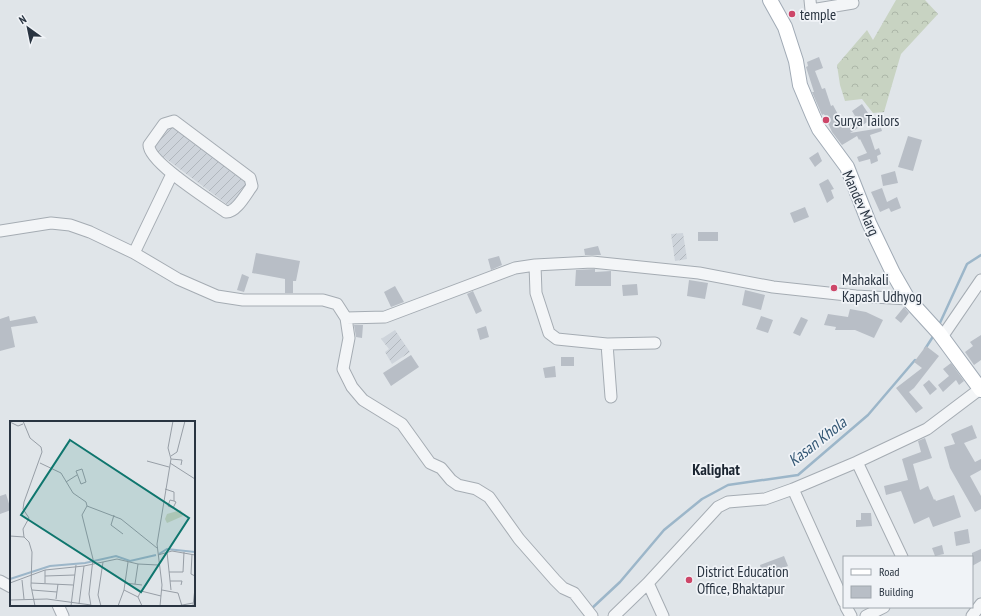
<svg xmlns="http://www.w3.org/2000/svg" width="981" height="616" font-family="'PT Sans Narrow',sans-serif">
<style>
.industrial{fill:url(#industrial-furrows)}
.forest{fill:url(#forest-crowns)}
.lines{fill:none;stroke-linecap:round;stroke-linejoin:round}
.stream{stroke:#9cb6c9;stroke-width:2.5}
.building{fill:#b8bec6}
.minor-casing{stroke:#a5acb3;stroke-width:13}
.major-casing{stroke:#a0aab5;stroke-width:16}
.minor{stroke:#f3f5f7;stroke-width:11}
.major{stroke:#fff;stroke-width:14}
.poi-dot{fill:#cd4668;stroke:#f0f3f7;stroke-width:1.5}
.labels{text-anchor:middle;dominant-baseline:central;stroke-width:3.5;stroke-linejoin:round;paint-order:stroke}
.poi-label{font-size:15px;fill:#293441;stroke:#f0f3f7;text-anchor:start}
.street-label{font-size:15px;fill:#293441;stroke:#f0f3f7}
.water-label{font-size:16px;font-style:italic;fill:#335774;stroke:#f0f3f7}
.neighbourhood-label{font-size:16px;font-weight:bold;fill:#1b2531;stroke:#f0f3f7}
.inset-river{fill:none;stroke:#9cb6c9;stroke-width:2}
.inset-road{fill:none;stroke:#979ea6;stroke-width:1}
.view{fill:#0f766e;fill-opacity:0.15;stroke:#0f766e;stroke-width:2}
.inset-edge{fill:none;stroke:#293441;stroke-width:2}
</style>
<defs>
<pattern id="industrial-furrows" width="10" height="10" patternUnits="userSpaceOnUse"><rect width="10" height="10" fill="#ced4db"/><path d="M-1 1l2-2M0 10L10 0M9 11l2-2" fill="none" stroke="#b1b7bd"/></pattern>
<pattern id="forest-crowns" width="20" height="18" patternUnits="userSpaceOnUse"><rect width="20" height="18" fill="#c8d3c2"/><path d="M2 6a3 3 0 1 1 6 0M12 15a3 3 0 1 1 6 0" fill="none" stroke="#acb6a8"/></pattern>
</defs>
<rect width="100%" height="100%" fill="#e0e5e9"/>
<path class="industrial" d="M172 123 251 182 232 208 153 149Z
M683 233 687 259 675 261 671 234Z
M395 330 410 352 392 364 385 352 389 349 381 339Z"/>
<path class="forest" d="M896 0H925L938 14 901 54 884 112 873 113 862 99 845 101 840 85 837 65 867 30 873 40Z"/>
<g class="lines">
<path class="stream" d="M939 325 967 264 981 255
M925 349 934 335
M590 610 620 582 664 530 702 499 728 485 798 475 868 415 915 360"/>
</g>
<path class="building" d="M819 57 823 68 815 71 822 89 825 88 831 106 833 105 843 124 855 116 852 111 862 104 872 119 850 133 881 128 882 131 870 135 875 150 879 148 881 154 877 156 878 161 871 164 870 159 859 162 857 157 867 153 860 139 859 140 857 136 842 145 832 132 824 114 822 115 812 92H814L806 67 808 66 807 62Z
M908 136 922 140 913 171 898 167Z
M818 152 822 161 815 167 809 158Z
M895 171 898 183 883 186 881 175Z
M828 179 834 189 831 190 834 198 827 203 819 184Z
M882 188 887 202 897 197 901 208 891 212 887 204 889 208 880 212 871 192Z
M805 207 809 217 794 223 790 213Z
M698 232H718V241H698Z
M598 246 601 255H585L584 249Z
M256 253 300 261 296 281H293V293H285V279L252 273Z
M499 256 502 265 491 270 488 259Z
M595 269V272L611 271V286H575L576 270Z
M242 274 249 277 244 292 237 290Z
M689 280 708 283 705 299 687 296Z
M637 284 638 295 623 296 622 285Z
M395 286 404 302 391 307 384 292Z
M745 290 765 295 761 310 742 305Z
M473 291 482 311 476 314 467 294Z
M904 307 909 313 901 323 895 318Z
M850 309 866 312 883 320 874 338 855 330H835L836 327 824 325 828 314 848 317Z
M9 316 10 321 35 316 38 323 11 327 15 347 0 351V319Z
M761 316 773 320 768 333 756 329Z
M801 317 808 320 800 336 793 333Z
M354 325H363L362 338 356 337Z
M486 326 489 337 480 340 477 329Z
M981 335V360L974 365 965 352 973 346 970 342Z
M926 346 939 356 914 388 909 392 923 408 916 413 896 388 922 368 914 362Z
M411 355 419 367 391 386 383 373Z
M561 357H574V366H561Z
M951 363 964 381 959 385 956 380 943 392 938 385 949 376 943 369Z
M555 366 556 377 545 378 543 368Z
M929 380 937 389 930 395 923 385Z
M972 425 977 438 964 443 975 462 981 459V470L970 476 981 496V509L975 512 950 468 944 447 955 444 951 434Z
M925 438 932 458 913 464 920 490 928 486 934 500 935 499 936 501 954 495 961 517 933 527 929 517 914 524 901 491 886 495 884 486 908 480 902 459 921 452 918 441Z
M6 494 11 510 0 514V496Z
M861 513H871L872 526 856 527V520H861Z
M968 529 970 543 956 546 954 532Z
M942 545 944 554 935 556 932 548Z
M981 549V561L972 566V553Z
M784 556 788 566 763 575 760 565Z"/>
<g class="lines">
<defs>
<path id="minor" d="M810 0 811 10 853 3 852 0
M174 121 250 178 252 186C246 194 236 213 226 212 211 201 148 162 149 145L164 124Z
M0 231 51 223 70 225 90 232 134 253 178 279 217 296 243 300H323L337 304 346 318 385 317 515 268 535 265 592 262 699 273 773 287 856 296 908 299
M134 253 172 174
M535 265 536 293 549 333 557 339 607 344 655 343
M346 318 349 338 343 369 352 387 363 400 402 424 430 463 441 468 451 480 458 485 476 489 489 497 519 539 555 580 563 588 574 593 592 616
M942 337 981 280
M607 344 611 397
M857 462 902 557
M793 489 844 602
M0 581 11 587
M648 583 663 616
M58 605 63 616
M846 607 851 616
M614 616 648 583 718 507 728 502 765 499 793 489 857 462 927 429 980 389
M866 616 884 607
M972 616 981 604"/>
<path id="major" d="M770 0 785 27 796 61 800 85 813 116 819 129 847 167 869 223 893 273 908 299 939 333 981 390"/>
</defs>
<use href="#minor" class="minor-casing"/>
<use href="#major" class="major-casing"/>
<use href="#minor" class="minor"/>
<use href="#major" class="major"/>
</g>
<g class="poi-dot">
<circle cx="792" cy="14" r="4"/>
<circle cx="826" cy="120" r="4"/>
<circle cx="834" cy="288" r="4"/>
<circle cx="689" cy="580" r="4"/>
</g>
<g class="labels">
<g class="poi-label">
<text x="800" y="14">temple</text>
<text x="834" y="120">Surya Tailors</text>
<text x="842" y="279">Mahakali<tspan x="842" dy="17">Kapash Udhyog</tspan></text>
<text x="697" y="571">District Education<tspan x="697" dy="17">Office, Bhaktapur</tspan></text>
</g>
<g class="street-label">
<text transform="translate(861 203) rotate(66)">Mandev Marg</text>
</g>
<g class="water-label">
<text transform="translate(817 441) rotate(-38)">Kasan Khola</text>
</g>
<g class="neighbourhood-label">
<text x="716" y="469">Kalighat</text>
</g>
</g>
<g transform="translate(10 421)">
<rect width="185" height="185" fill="#e0e5e9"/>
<path d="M171 89 173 95 157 102 155 98 157 93Z" fill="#c8d3c2"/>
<path class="inset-river" d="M149 133 157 128 185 131M0 158 40 145 75 142 106 135 120 140 146 134"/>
<path class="inset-road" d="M13 0 20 17 31 26 32 31 14 81 13 88 19 97 13 108 14 116M0 1 8 5 13 3M161 35 167 31 175 0M161 38 172 39 171 44M137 40 159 46M30 42 51 52 63 72 76 81 77 85 111 98 147 127M160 42 185 58M72 48 76 61 71 63 66 50ZM56 61 67 54M155 68 164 71V80L160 79 158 85 163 87 166 81 164 80M77 85 72 94 83 138 79 173 81 185M104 94 101 104 113 113M0 115 14 116 19 121 22 131 21 165 25 185M157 131 161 169M182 133 181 153 185 155M148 134 162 130 185 134M159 151H173L174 131M35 155 65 154M12 159 14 178M160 160H172L171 164M0 162 35 149 74 145 107 138 128 143 148 144M21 162 63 164M35 162V149M115 162 132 164M125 163 128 143M22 169 47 171M114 169 118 141M152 169 168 172 172 185M128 176 131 170 151 175M46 178 48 163M0 179 37 178 81 184M69 183 74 145M61 185 66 144M91 185 88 174 93 141M108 185 114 169 128 176 132 185M150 185 152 164 147 123 161 38 158 27 163 0M167 185 183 182M183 185 185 167"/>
<path class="view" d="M60 19 179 97 131 171 11 94Z"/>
<rect width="185" height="185" class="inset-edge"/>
</g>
<rect x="843" y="556" width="130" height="52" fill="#f0f3f7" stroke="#a0a7ae"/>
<rect x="851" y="569" width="20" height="6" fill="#ffffff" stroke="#a0a7ae"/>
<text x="879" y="576" font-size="12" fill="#293441">Road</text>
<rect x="851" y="586" width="20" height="12" fill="#b8bec6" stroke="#a0a7ae"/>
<text x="879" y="596" font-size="12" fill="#293441">Building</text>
<g transform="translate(28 28) rotate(327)" stroke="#f0f3f7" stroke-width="3" paint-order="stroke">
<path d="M0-3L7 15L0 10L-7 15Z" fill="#293441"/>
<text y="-6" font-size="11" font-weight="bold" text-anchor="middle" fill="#293441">N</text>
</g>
</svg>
